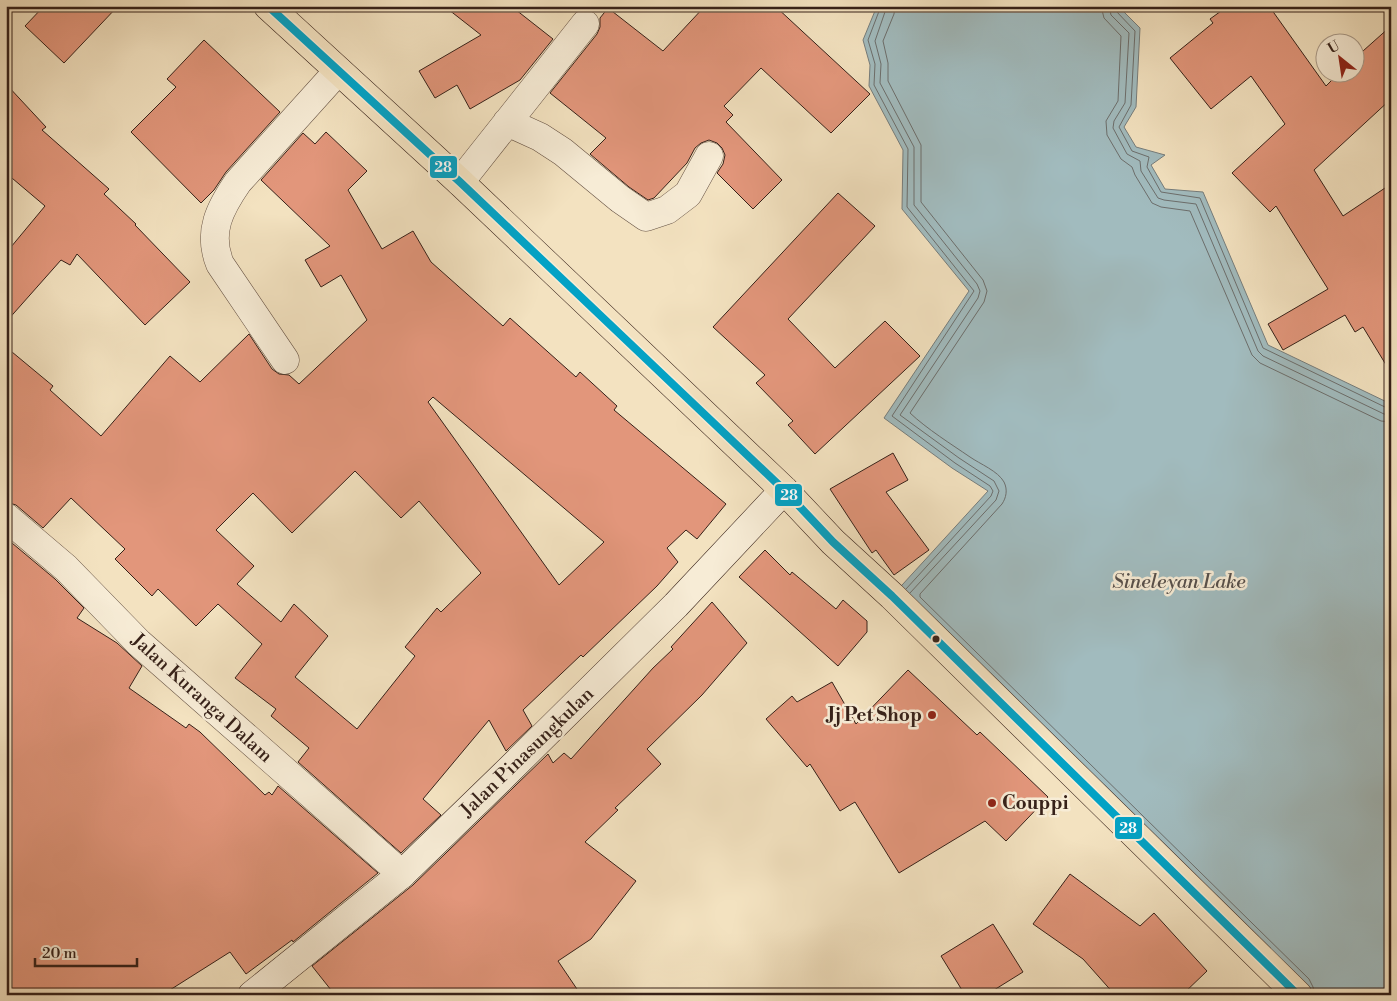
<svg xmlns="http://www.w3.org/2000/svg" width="1397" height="1001" font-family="'Libre Bodoni',serif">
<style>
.water{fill:#a1bbbe;stroke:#767d7c}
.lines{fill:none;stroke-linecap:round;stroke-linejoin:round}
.shore{stroke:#6c6e6c;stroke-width:1}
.building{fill:#e2967b;stroke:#362119;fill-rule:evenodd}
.street-casing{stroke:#655143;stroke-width:29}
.secondary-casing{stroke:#362119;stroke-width:29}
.highway-casing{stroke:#362119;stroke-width:29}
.street{stroke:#f7ecd6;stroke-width:28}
.secondary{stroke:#f7ecd6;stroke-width:28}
.highway{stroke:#f3e2c0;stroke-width:28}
.bus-1-casing{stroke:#f7ecd6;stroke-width:11}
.bus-1{stroke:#03a2c5;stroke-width:8}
.bus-dot{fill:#362119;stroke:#f7ecd6;stroke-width:2}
.poi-dot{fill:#8f2418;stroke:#f7ecd6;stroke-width:2}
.labels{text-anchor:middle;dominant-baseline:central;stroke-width:5;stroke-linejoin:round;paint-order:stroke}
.street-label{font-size:19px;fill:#362119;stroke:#f7ecd6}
.poi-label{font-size:19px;font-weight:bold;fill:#362119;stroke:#f7ecd6;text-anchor:end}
.water-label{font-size:20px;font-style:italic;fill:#564f4b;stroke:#f7ecd6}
.line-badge{stroke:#f7ecd6;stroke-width:2}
.badge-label{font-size:14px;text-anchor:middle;font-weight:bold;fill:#fff}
</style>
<rect width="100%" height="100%" fill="#f3e2c0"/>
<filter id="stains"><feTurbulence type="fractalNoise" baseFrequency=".004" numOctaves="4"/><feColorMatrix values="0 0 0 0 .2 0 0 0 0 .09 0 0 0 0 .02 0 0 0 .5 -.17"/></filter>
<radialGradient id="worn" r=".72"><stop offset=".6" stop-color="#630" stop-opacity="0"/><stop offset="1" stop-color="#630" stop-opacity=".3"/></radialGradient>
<path class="water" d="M877 6H1118L1140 28 1136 107 1124 127 1136 147 1165 155 1151 165 1165 189 1203 192 1268 345 1391 404V995H1298L892 596 988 491 952 468 884 418 969 291 902 209 903 150 869 86 870 65 863 40Z"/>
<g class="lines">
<path class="shore" d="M881 6 868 40 875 64 874 85 908 149 907 207 974 291 892 416 955 463 990 486 993 491 991 496 906 589
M887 6 875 41 881 64 880 83 914 147V205L977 284 980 291 978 298 900 415 959 458 994 481 999 491 996 500 910 593
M895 6 894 14 883 41 888 63V81L921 145V202L983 280 987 291 984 302 910 413C927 429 951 444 970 457 980 464 998 471 1004 482 1008 490 1006 498 1002 504L920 594V597L1309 979 1313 987 1315 995
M1101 6 1104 18 1121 36 1118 101 1106 121 1107 135 1121 159 1132 167 1135 175 1152 203 1161 207 1190 211 1252 355 1260 363 1381 421 1391 422
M1109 6 1111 15 1129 33 1125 103 1114 121 1113 128 1127 154 1140 161 1141 171 1158 198 1164 200 1196 204 1258 351 1263 356 1384 414 1391 415
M1115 6 1116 11 1135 31 1131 105 1119 127 1132 151 1149 157 1147 167 1161 192 1200 198 1263 348 1387 408 1391 409"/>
</g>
<path class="building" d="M44 6H118L64 63 25 26Z
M444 6H511L553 39 520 80 470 109 457 85 435 98 419 71 481 35Z
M705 6H775L870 94 831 133 761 68 724 106 733 115 726 122 782 180 753 209 717 173 723 164 725 155 722 148 717 143 709 140 701 143 695 148 687 163 654 198 648 200 629 187 590 154 606 138 550 93 597 34 600 27V18L608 8 663 51Z
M1228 6H1269L1326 86 1340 72H1354V59L1391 26V99L1314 170 1343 216 1391 184V373L1363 327 1355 332 1345 315 1283 350 1268 324 1328 289 1276 206 1270 212 1232 173 1285 124 1251 76 1211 109 1170 58 1213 23 1210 19Z
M204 40 280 112 226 172 214 190 201 203 131 132 176 87 167 79Z
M6 84 46 127 42 130 109 189 104 194 136 224 135 225 190 282 145 325 77 254 70 265 61 260 6 322V253L45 206 6 173Z
M326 132 367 171 348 190 382 249 413 231 431 262 503 326 510 318 576 377 580 372 617 406 614 410 726 504 697 539 686 530 667 548 678 562 657 586 583 657 581 655 523 710 532 726 506 751 489 720 423 799 441 815 401 853 298 762 309 748 271 716 276 709 235 678 262 644 218 604 196 626 158 589 152 596 115 559 125 549 71 498 43 528 16 505 6 502V347L53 386 50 390 101 436 170 356 200 382 249 334 272 369 279 374 289 375 299 384 367 320 341 275 321 287 305 260 330 246 261 180 303 133 315 144ZM433 397 604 542 559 585 428 402ZM355 471 401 518 419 501 481 573 441 612 437 608 405 647 415 656 357 729 295 677 328 636 294 604 281 622 237 584 254 566 216 530 253 493 292 533Z
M838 193 875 226 788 319 835 368 885 321 920 356 815 454 788 425 793 421 756 383 765 375 713 327Z
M893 453 908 480 886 492 929 550 894 575 876 550 872 553 830 489Z
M6 538 55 579 84 608 77 618 117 643 142 666 129 688 186 728 189 724 200 732 265 795 269 792 272 795 278 786 378 873 293 942 292 940 246 974 230 952 162 995H6Z
M765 550 790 575 792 572 836 609 843 600 867 621V632L838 666 739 577Z
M712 602 747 643 702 695 647 749 661 764 615 808 618 810 585 842 636 881 591 939 558 961 581 995H335L312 966 413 885 548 754 553 763 564 753 571 759 653 668 673 649 671 647Z
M908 670 977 735 980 732 1048 797 1006 841 985 821 899 873 855 802 840 811 810 764 807 767 766 719 792 696 797 702 832 682 856 724Z
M1070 874 1140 926 1154 913 1207 971 1182 995H1115L1083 959 1033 924Z
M993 924 1023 972 986 995H965L941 956Z"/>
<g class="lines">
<defs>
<path id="street" d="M507 122 540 137 563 152 620 199 646 217 667 210 688 194 709 156
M460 182 585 24
M285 360 220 264C207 232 220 208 238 182L338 71
M6 517 66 568 139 643 402 874"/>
<path id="secondary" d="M252 995 402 874 504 775 676 605 784 490"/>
<path id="highway" d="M268 6 460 182 784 490 833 542 892 596 1298 995"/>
</defs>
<use href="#street" class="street-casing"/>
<use href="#secondary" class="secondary-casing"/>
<use href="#highway" class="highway-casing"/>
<use href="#street" class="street"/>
<use href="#secondary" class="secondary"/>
<use href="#highway" class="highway"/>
<defs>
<path id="bus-1" d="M268 6 460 182 784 490 833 542 892 596 1298 995"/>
</defs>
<use href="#bus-1" class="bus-1-casing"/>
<use href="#bus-1" class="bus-1"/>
</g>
<circle class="bus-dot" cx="936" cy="639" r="4.5"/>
<g class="poi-dot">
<circle cx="932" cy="715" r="5"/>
<circle cx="992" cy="803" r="5"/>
</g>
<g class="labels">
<g class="street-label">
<text transform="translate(202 698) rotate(42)">Jalan Kuranga Dalam</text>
<text transform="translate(527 752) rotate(-44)">Jalan Pinasungkulan</text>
</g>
<g class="poi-label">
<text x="922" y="715">Jj Pet Shop</text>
<text x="1002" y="803" text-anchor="start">Couppi</text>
</g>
<g class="water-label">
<text x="1179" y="582">Sineleyan Lake</text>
</g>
</g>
<g class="line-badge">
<rect x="429" y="155" width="29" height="24" rx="5" fill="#03a2c5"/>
<rect x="774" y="483" width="29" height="24" rx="5" fill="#03a2c5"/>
<rect x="1114" y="816" width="29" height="24" rx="5" fill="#03a2c5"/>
</g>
<g class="badge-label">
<text x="443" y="172">28</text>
<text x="789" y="500">28</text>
<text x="1128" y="833">28</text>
</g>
<rect width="1397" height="1001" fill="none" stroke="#f3e2c0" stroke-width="25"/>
<rect x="8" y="8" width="1382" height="986" fill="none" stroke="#362119" stroke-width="2.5"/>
<rect x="12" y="12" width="1372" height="976" fill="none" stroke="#362119"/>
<g transform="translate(1340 58) rotate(330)"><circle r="24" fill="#f7ecd6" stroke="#aa9b8a"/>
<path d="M0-4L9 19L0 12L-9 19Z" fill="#8f2418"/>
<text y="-8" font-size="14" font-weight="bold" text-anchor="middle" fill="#362119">U</text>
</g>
<path d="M35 958v8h102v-8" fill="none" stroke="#362119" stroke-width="2.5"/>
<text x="42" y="958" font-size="15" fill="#362119" stroke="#f7ecd6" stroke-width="4" paint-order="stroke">20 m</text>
<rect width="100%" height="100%" filter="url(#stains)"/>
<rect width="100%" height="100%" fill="url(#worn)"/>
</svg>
